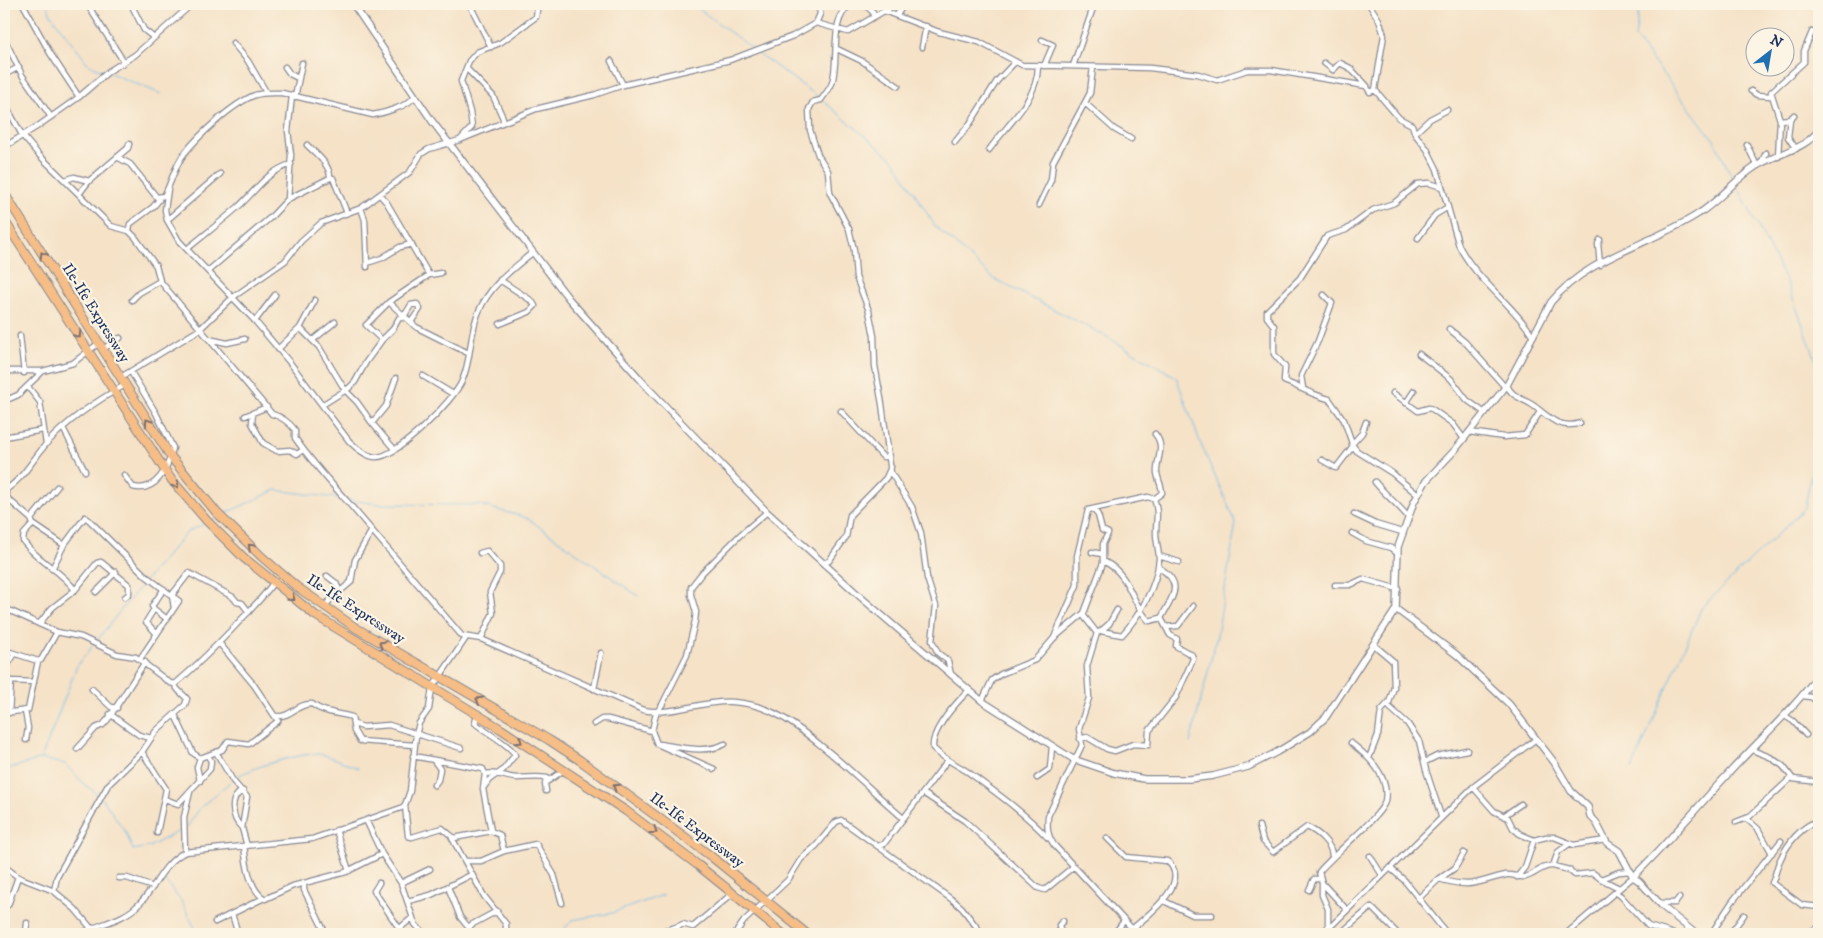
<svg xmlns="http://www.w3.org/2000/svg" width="1823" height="938" font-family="'IM FELL DW Pica',serif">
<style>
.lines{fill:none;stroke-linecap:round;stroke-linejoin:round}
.stream{stroke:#71bcea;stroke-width:1}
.minor-casing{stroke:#888892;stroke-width:7}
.tertiary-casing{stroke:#888892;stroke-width:8}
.trunk-casing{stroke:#888892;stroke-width:10}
.minor{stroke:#fff;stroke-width:4.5}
.tertiary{stroke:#fff;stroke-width:5.5}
.trunk{stroke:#f6be86;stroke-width:8}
.oneway{stroke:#7e6f70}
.labels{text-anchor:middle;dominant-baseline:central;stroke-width:4.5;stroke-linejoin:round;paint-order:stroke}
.street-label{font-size:15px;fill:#1b2f5e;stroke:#fcf5e5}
</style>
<rect width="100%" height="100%" fill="#fcf5e5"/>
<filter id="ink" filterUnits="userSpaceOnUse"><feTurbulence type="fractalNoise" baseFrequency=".02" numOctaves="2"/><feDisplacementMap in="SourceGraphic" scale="10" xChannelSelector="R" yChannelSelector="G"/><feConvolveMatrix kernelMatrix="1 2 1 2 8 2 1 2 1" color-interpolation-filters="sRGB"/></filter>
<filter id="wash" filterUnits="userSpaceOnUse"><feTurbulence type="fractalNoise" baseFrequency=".0096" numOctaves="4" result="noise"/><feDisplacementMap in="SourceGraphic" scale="20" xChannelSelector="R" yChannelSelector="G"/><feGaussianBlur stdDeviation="1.12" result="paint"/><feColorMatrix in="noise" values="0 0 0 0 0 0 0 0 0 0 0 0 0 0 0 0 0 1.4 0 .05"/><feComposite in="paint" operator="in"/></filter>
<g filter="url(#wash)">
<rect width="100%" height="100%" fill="#f5e2c7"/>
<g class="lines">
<path class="stream" d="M47 4 51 15 89 65 107 72
M692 4 753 49
M1640 4 1635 38 1714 140 1734 181
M756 52 820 98
M110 73 161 94
M823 101 894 160 935 226 994 279 1102 334 1176 377 1202 447 1236 523 1217 636 1190 743
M1736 184 1787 283 1819 368
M348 500 378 504 480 505 527 518 638 596
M224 514 276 490 344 499
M210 521 218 517
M41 759 77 666 124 606 187 532 204 524
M1632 769 1702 607 1805 508 1819 429
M4 770 41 759 65 764 84 784 99 795
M233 779C248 768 300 753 318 754 330 755 346 764 358 768
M102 798 126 833 133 850 149 847 183 829
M187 827 201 807 230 782
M164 879 181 901 198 934
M560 934 572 920 612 913 663 895"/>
</g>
</g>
<g filter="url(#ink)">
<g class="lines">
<defs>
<path id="minor" d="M23 4 50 53 79 97
M87 4 122 59V64
M131 4 144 30 153 37
M851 4C828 21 840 58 832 83 830 89 825 94 821 100L813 102 809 109 810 130 818 155 828 171 830 193 849 229 854 250 856 277 869 311 874 336 875 366 882 404 891 473 912 507 921 533 927 578 936 606 932 641 938 653 948 661 951 675
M864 4 873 12V16
M1369 4 1379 20 1384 35 1375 90
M471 7 491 47
M820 8 827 4
M888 12 889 4
M897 15 904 4
M816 23 820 14 819 4
M4 38 22 75 51 117
M1042 40 1053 45 1044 66
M233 43 248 61 266 92
M922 47 926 26
M837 49 862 61 898 86
M611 61 623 85
M1324 63 1333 70 1340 63 1350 68 1367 86
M1073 66 1093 8
M285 67 290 74 298 78
M467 69 493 96 503 118V122
M4 75 19 67
M1751 91 1757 95 1771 96
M295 97 302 63
M4 102 22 135 38 154 111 226 129 231 135 237 156 266 160 281 272 414C282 417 289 422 295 430V438C310 460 329 481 346 500L462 636 481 639 643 710C673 716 702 700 733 702 773 704 799 728 829 752 854 773 878 796 903 818
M1085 103 1114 129 1131 139
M1790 119 1788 137 1796 149
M1780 120 1790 119 1794 115
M1415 133 1430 119 1447 110
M460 140 472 127 470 112 461 81 469 61 477 52 500 43 536 17 537 10 535 4
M955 142 969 125 997 81 1015 62
M307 145C315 153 331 165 330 178H333L347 213
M1747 145 1757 166
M4 147 38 126 79 97 109 71 135 55 192 4
M989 150C1007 124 1037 101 1038 67
M117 157 130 164 159 200 153 207 130 224 129 231
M1778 157 1780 120 1771 92 1804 62V51L1812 32
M1761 163 1766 153
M65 180 74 177 89 181 79 194
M89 181 128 148 129 144
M168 189 165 210 167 220 179 241 255 321 291 364 349 441C356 448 365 456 375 457 396 459 454 400 462 381 472 359 469 333 479 311 491 284 512 270 533 252
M380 195 387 203 429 275
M158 197 164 196C172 182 174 167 184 154 199 135 232 104 255 95 264 92 272 93 282 93L373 115C384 113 409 106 415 96
M288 199 330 178
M1039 205 1051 180 1053 162 1090 93 1093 67
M361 208 365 220 367 267
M167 220 220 174
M1418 238 1435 215 1448 207
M187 249C204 235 221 222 238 207 256 191 266 172 291 164
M367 263 382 258 400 247 412 244
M1600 265 1598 244 1600 240
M208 271 271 217 288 199 291 155 288 131 292 96
M500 280 532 301 535 306 529 312 500 324
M132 300 139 293 160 281
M389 302 429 275 441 273
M255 321 275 295
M300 328 319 347 345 390 357 402 372 423
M1449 329 1465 342 1505 387
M20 336 24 373
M209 339 227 343 245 339
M313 340 335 322
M382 340 366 325 389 302 416 327 468 353
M103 349 120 338
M278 349 300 328 315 300
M1419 354 1451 379 1467 400 1485 413
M4 371H43
M423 376 453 394
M121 377 199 330 232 298 285 261 301 241 321 223 361 208 410 172 421 154 429 149 460 140 536 109 594 95 623 85 730 60 793 36 816 23 848 32 884 11 939 32 979 42 1022 65 1150 68 1198 74 1217 80 1247 70H1271L1366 86 1370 92 1375 90 1399 118 1412 125 1415 134 1427 149 1437 169 1459 246C1477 281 1512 303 1533 336
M1507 385C1511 396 1521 398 1531 404 1547 414 1558 431 1580 423
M28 387 40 402 46 444
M1303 388 1301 376 1318 341 1332 303 1324 295
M1393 393 1418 411 1429 408 1432 409 1453 424 1464 439
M4 401 18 395 43 371 73 363 99 343
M1406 403 1414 391
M322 405 349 388 355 382 366 362 382 340 393 329 399 318H403L411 305 417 304 420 309 411 322
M841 411 883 457H887
M253 413 252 423 263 443 277 451 290 450 297 454 303 450
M245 416 267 407
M63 428 85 471
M1469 432 1504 437 1525 435 1540 412
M4 437 43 430
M1352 444 1362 433 1366 422
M395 450 372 423 386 406 396 378
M1322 460 1336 468 1353 446
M124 475 133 487C156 493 168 468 173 448L156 413 131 372
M1375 482C1386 496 1398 504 1408 517
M4 491C23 479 33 459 47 443 68 420 98 400 125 385
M5 491 8 499 31 519 33 524 64 545 85 517 89 520 146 576 179 601 140 659
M1418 495 1392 473 1357 451 1353 446 1344 420 1329 399C1313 395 1299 387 1284 381L1285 367 1274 354V326L1267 317V311L1300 278 1327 236 1346 230 1373 210 1394 203 1418 184 1429 183 1442 187
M1354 514 1375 524 1402 532
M31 519 57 487
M33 524 24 534 23 541C37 561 61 570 75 590
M1352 533 1366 541 1391 548 1398 554
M1092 552 1102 554
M480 553 487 551 500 566V572L490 592 493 613 481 639
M1159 556 1179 562
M823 563 829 561 846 537 850 515 886 478 891 467
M1158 567C1185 583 1173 596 1161 618
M52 569 64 545
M1335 585H1350L1363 579 1398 589
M96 592 116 572
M338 593 351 582 355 560 372 530
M324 607 339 590 336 583 327 576
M4 608 57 632 81 637 117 654 136 657 170 683 175 684C176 691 183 693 187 699L185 705 156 731 142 752 166 789 157 833
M174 608 172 595 189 573 233 597 237 602 242 603 249 612
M154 609 167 619
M1083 615 1097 633
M39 624 52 608 75 590 97 563 101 562 129 585V594L125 597
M1166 627 1178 626 1193 606
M1101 631 1109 624 1117 610
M1097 633 1087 666 1089 698 1079 729 1082 745 1048 816C1047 828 1047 835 1054 845L1137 934
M1097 633 1101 631 1122 635C1140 615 1157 586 1159 559 1159 551 1156 541 1156 533 1156 520 1159 511 1154 499
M157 634 146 622 154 609 152 606 164 589
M1054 638 1077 585V556L1088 510 1148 497 1154 499 1162 493C1162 486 1158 480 1157 473 1156 459 1166 447 1155 434
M1374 645 1393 661 1394 687 1388 706 1407 723 1419 741 1426 770 1441 816
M4 650 38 661 41 660 57 632
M4 671 14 655
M4 680 11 681 9 713
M11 681 34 682
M175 684C198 665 217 645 237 624 250 610 262 599 273 583
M92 689 111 707 117 708
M594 689 601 653
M969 690C957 702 931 730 933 748 943 759 956 764 968 772 995 792 1025 813 1048 838
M1803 696 1811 697 1819 703
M982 701 992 680 1001 674 1035 660 1054 638 1084 613 1103 563V544L1108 533 1102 530 1098 515 1093 509
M25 711 28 728 26 740
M4 713 28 710 38 661
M110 714 139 735 151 738
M175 715 193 753 200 758
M477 715 475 723C485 732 512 746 515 755L503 770 489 780 484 787
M276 716C291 718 297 703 312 704 323 713 338 713 352 717L354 731 360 741 414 745
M1785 716 1793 721 1806 735
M354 724 363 727 389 725 461 748
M594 724 602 719H608L652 731
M1080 739 1087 737 1107 749 1115 751 1133 744 1148 745 1149 731 1176 697 1193 659 1192 655 1176 646 1177 639 1170 635 1161 618 1149 621C1131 604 1131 575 1105 562L1103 563
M659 744C680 747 705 754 725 744
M77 749 96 728 103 725 109 718 145 662
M1752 750 1770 757 1783 766 1793 779 1819 782
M216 752 233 781 247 797 242 828 247 846
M413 756 483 769 485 774 483 789 491 831
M200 758 222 750 228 741 249 744 278 721 254 685 220 644
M200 758 197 767 200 781
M1369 758 1378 735 1381 711 1388 703
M1425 762 1437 756 1467 750
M714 769 657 744 652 731 656 713 662 705 687 655 695 621 696 612 691 595V587L702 573 740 535 767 512
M485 774C496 771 507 778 517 778 528 778 536 776 547 778L548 781 564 770
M1037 778 1050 769 1052 746
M434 785 438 780 440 769 434 761
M1473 787 1494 811 1508 818 1513 828 1520 834 1534 840 1546 837H1554L1574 845 1606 840
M546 791 545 784 547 778
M923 793 965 821 1038 888 1045 890 1074 866
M165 799 178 804 210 769 211 761 208 756
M405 805 408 836 412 837 442 828 454 838 491 831 500 835 504 851
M1505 815 1521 804
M1747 819 1758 829 1772 853
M366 820 382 854 401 883 415 924 424 934
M1819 821C1802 825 1787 844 1780 860 1776 868 1776 875 1772 883L1802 905 1819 907
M1736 822 1749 817 1791 778
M1259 826 1263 841 1273 852 1307 827C1318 832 1332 844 1332 856
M242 828C232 819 228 797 243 791
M336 830 349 871
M452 838 484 896 506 924V929
M1107 838 1126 857 1167 861C1193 882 1147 916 1132 929
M244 846C246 862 249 890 265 899L293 886 346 872 382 854
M878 846 884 844 947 761
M185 852 184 817 190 792
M1370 856 1382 875
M465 861H481L504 851 536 844 554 875 562 903
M4 866 18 877 54 891 75 909 91 928
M1553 866 1569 870 1575 875 1593 873 1601 879 1619 872 1631 871
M1390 868 1404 880 1447 934
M1517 877 1525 867 1534 840
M119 878H127L153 887
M1439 879C1473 889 1475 882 1506 875 1513 874 1519 878 1525 877 1536 875 1541 865 1553 866L1558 852 1569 844
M1601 879 1619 888
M379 883 374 891 403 934
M401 883 430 869
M1322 883V895L1328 909V930
M304 884V890L326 934
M448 887 460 917 469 928
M1309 890 1314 879H1319
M54 891 57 877 108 785 142 752
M1615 892 1621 896 1648 926 1674 934
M1419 898 1439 879 1455 868 1464 853
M408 901 431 895 471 875
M1164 901 1193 915H1212
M1659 903H1675L1679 898
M8 905 18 877
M1347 910 1322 883 1319 872C1331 856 1383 815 1385 801 1390 776 1368 756 1351 743
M232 914 238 934
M215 922 262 899
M400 928 412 918
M26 934 27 923
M80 934C98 924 121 921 136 907 155 891 161 864 185 852L312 839 401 808 405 805 410 791 416 735 419 723 429 709 432 688 466 638
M472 934 469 928 471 925 497 911
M652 934C662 929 673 930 683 924L693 927 733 893
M735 934 744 921 788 880 801 859 816 846 836 822 841 820 954 901 962 908 982 934
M1061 934 1059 925 1063 921
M1114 934 1124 921
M1323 934 1473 787 1536 739
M1340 934 1371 907 1398 934
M1566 934 1633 877
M1711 934 1732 902 1781 841
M1730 934 1744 915
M1806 934 1819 927"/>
<path id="tertiary" d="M353 4 432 121 569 299 648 388 767 512 864 600 982 701 1073 759 1114 773 1144 779H1189L1213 776 1248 767 1277 752 1310 732 1326 717 1396 609 1398 547 1414 502 1426 481 1455 450 1507 385 1551 302C1588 257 1650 245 1698 214 1721 200 1736 177 1760 164 1781 152 1804 150 1819 130
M1396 609 1457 655 1509 704 1554 762 1571 791 1588 807 1590 816 1596 822 1607 843 1619 851 1633 877 1639 881 1663 907 1696 934
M1633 877C1667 844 1696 808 1729 773 1759 740 1792 711 1819 674"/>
<path id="trunk" d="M4 193 171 457 217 513 262 557 297 587 356 628 549 740 581 761 712 857 807 934
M4 220 170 478 207 521 244 558 315 615 501 729 626 811 699 866 783 934"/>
</defs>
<use href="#minor" class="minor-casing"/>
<use href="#tertiary" class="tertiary-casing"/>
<use href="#trunk" class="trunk-casing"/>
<use href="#minor" class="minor"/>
<use href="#tertiary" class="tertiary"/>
<use href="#trunk" class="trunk"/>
</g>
<defs><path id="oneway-chevron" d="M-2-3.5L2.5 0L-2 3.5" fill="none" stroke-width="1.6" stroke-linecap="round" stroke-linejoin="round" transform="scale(1.25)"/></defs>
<g class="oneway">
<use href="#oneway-chevron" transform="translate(43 255) rotate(-122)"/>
<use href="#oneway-chevron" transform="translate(78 335) rotate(57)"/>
<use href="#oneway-chevron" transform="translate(148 422) rotate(-123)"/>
<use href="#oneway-chevron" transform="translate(176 485) rotate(51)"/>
<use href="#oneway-chevron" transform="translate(251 547) rotate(-136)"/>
<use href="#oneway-chevron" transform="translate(292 598) rotate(39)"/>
<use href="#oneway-chevron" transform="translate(382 644) rotate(-149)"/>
<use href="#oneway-chevron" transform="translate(479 700) rotate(-150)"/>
<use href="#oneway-chevron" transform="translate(519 741) rotate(33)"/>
<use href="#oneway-chevron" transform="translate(616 787) rotate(-145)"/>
<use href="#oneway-chevron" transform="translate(654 831) rotate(36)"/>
</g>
</g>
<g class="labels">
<g class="street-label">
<text transform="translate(96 313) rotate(58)">Ile-Ife Expressway</text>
<text transform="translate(356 609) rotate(33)">Ile-Ife Expressway</text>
<text transform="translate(697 830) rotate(37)">Ile-Ife Expressway</text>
</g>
</g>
<rect width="1823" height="938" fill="none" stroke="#fcf5e5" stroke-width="20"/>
<g transform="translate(1770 52) rotate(31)"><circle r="24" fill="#fcf5e5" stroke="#a2a6af"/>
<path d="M0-4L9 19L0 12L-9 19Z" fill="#1f6fb2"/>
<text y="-8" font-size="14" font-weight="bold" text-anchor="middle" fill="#1b2f5e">N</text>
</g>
</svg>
